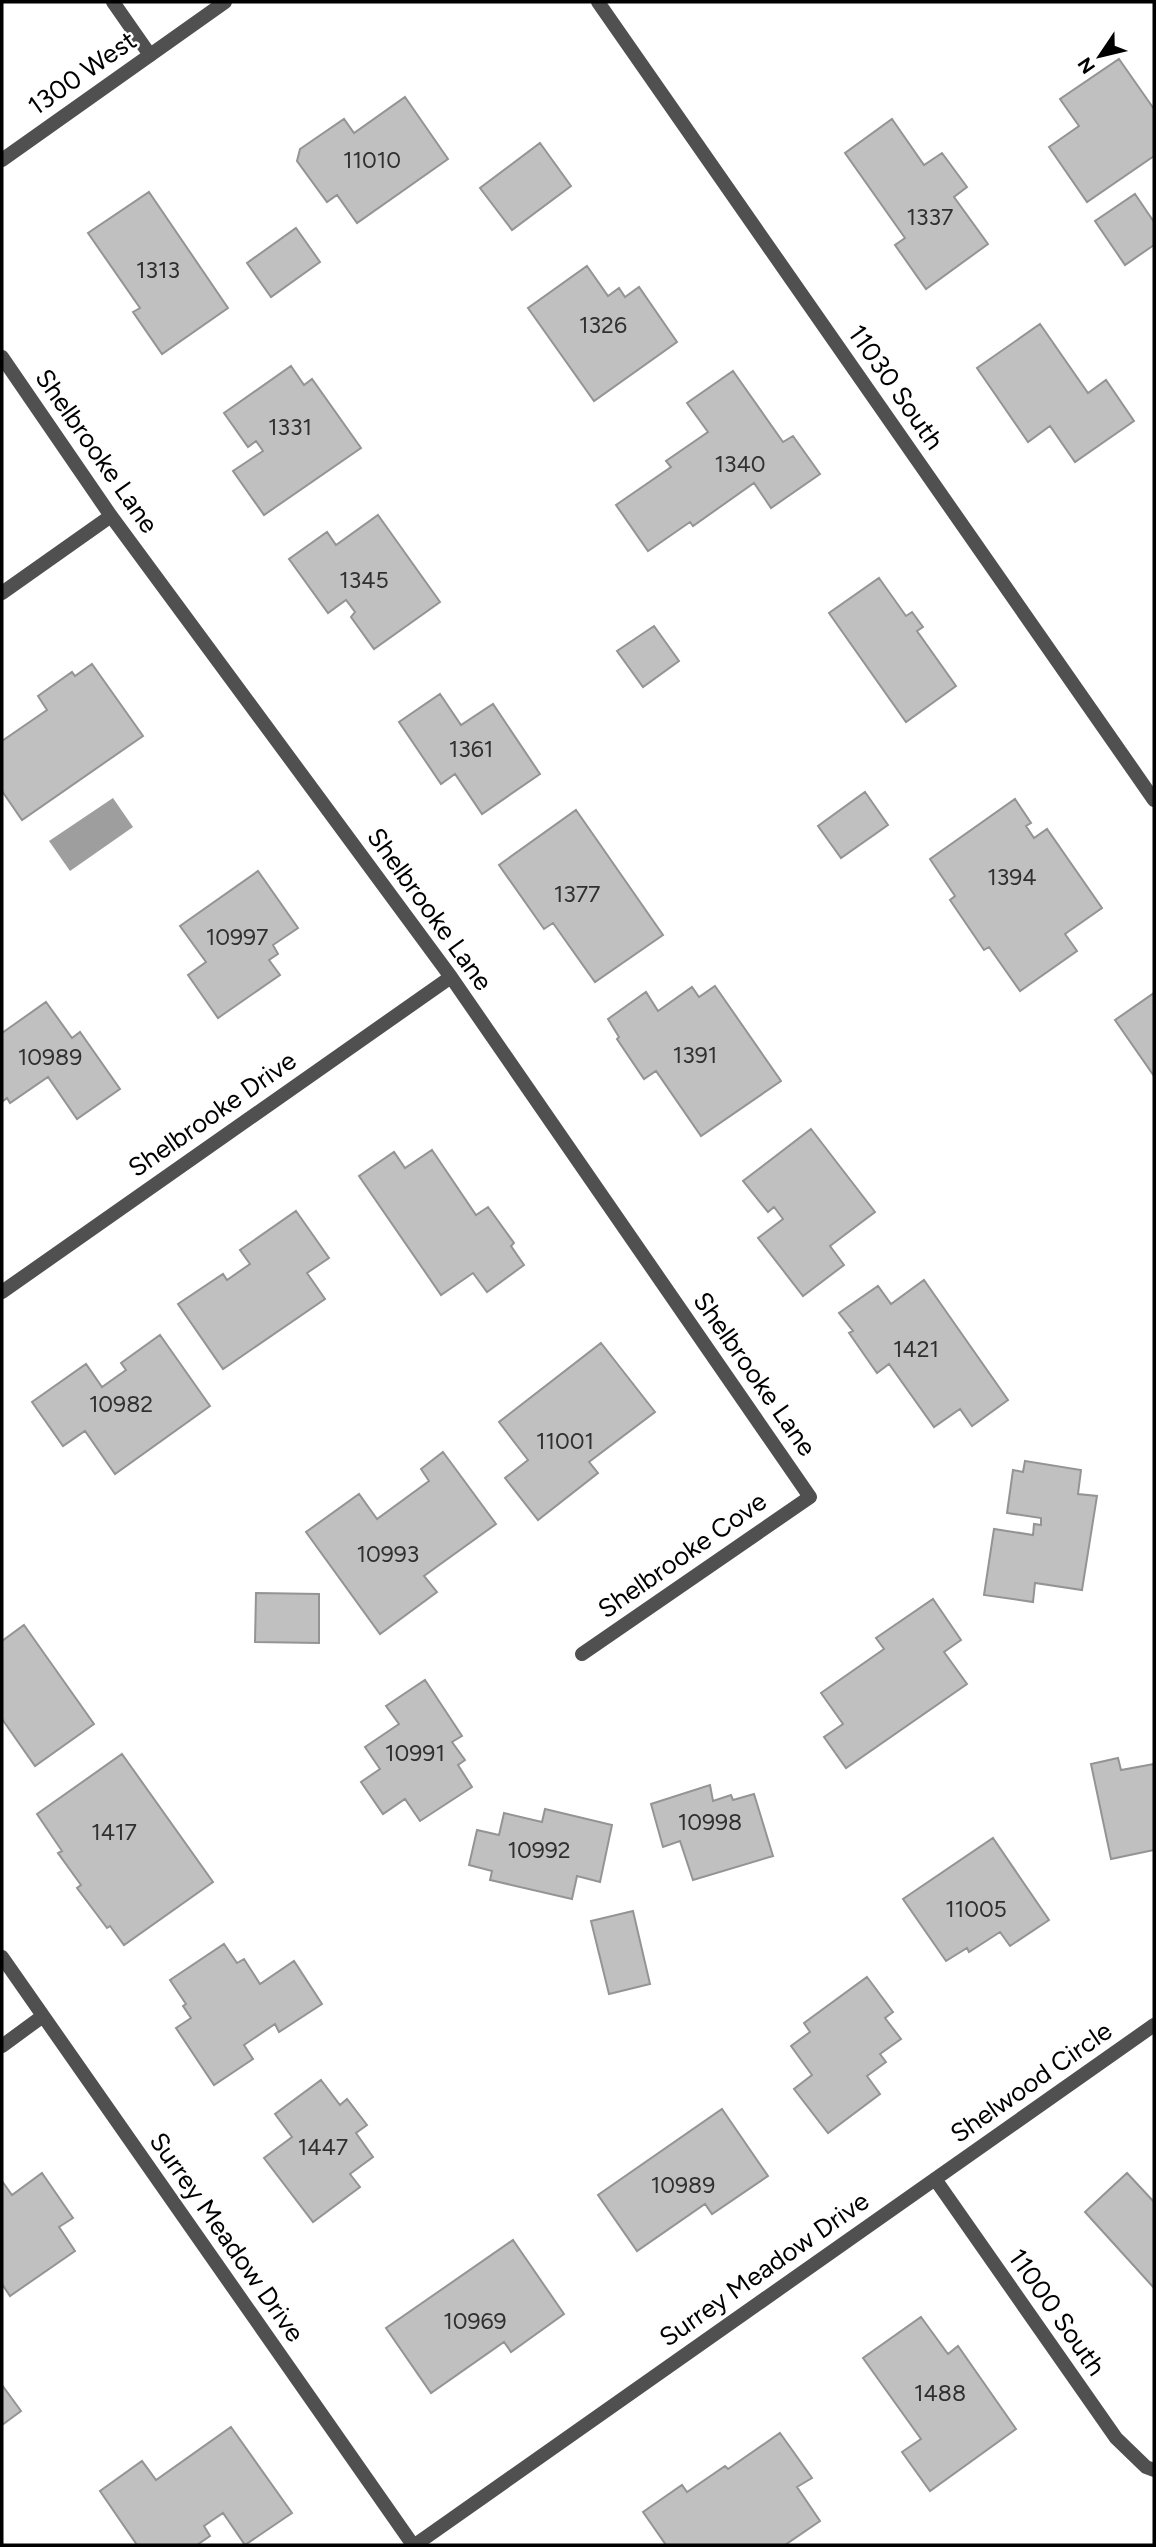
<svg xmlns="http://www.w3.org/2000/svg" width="1156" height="2547" font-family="Figtree,sans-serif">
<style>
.water{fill:#9e9e9e}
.building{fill:#c0c0c0;stroke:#949494;stroke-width:2}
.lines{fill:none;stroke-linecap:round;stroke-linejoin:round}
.minor{stroke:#505050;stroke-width:14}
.tertiary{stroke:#505050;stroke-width:14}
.labels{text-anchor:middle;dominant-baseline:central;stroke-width:5;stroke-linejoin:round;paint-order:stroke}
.number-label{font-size:23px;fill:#303030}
.street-label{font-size:26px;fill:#000;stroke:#fff}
</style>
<rect width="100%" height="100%" fill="#fff"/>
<path class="water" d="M113 798 133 827 70 871 49 841Z"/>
<path class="building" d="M1119 59 1154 109V156L1087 202 1049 147 1079 126 1060 99Z
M405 97 448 159 357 223 337 195 327 202 297 161 300 149 344 119 354 133Z
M892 119 924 165 942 153 967 187 954 197 988 244 926 289 895 245 905 238 845 153Z
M540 143 571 186 512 230 480 188Z
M149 192 228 308 162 354 133 312 140 308 88 233Z
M1135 194 1154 222V245L1125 265 1095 221Z
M296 228 320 262 271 297 247 263Z
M587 266 608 296 619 288 625 297 639 287 677 342 594 401 528 308Z
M1040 324 1088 393 1106 380 1134 421 1075 462 1050 426 1028 442 977 368Z
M291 366 304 385 312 379 361 448 264 515 233 471 263 451 256 441 248 447 224 413Z
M733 371 783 442 793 436 820 474 771 508 754 483 693 526 690 522 648 551 616 505 671 467 666 461 708 432 687 403Z
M378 515 440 602 374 649 351 617 355 612 346 600 328 613 289 559 327 532 336 545Z
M879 578 906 616 912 612 923 627 917 631 956 686 906 722 829 613Z
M654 626 679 661 643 687 617 651Z
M92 664 143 736 22 820 2 791V741L47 710 38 696 72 672 75 676Z
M440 694 461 725 493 704 540 774 482 814 455 774 441 784 399 722Z
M865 792 888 825 841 858 818 826Z
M1015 799 1031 823 1026 826 1034 838 1047 829 1102 908 1065 934 1077 951 1020 991 989 947 984 950 950 900 955 896 930 859Z
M576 810 663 935 595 982 553 923 544 929 499 865Z
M258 871 298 928 273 945 278 954 269 960 280 975 218 1018 188 975 206 962 180 926Z
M715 986 781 1081 701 1136 656 1071 644 1079 617 1039 619 1037 608 1019 646 992 658 1011 692 987 699 997Z
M1154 993V1076L1115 1020Z
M46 1002 72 1038 80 1032 120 1089 77 1119 48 1077 10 1103 7 1098 2 1102V1033Z
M811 1129 875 1212 830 1246 844 1265 803 1296 758 1238 783 1219 774 1207 768 1212 743 1181Z
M432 1150 476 1215 488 1207 514 1243 511 1246 524 1265 487 1292 473 1273 441 1295 359 1176 394 1152 405 1168Z
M296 1211 329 1258 307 1273 325 1299 223 1369 178 1304 223 1274 227 1280 250 1264 240 1250Z
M924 1280 1008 1400 972 1426 960 1409 934 1427 889 1364 877 1373 849 1333 853 1331 839 1313 878 1286 891 1304Z
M160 1335 210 1406 115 1474 85 1431 63 1446 32 1402 86 1364 102 1387 126 1370 121 1363Z
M601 1343 655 1412 589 1462 598 1473 538 1520 505 1478 528 1460 499 1422Z
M443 1452 496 1524 424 1576 437 1592 380 1634 306 1532 359 1494 377 1519 429 1481 421 1469Z
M1025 1461 1081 1470 1078 1494 1097 1496 1082 1590 1035 1583 1033 1602 984 1595 994 1529 1033 1535 1034 1524 1041 1525V1518L1007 1513 1013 1470 1023 1472Z
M256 1593 319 1594V1643L255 1642Z
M933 1599 961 1640 944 1652 967 1684 846 1768 824 1737 843 1724 821 1693 884 1649 876 1638Z
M24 1625 94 1724 35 1766 2 1719V1641Z
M425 1680 462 1736 452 1742 465 1760 458 1765 472 1787 420 1821 405 1799 383 1814 361 1782 380 1769 365 1747 399 1724 386 1706Z
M122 1754 213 1882 124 1945 110 1926 107 1928 77 1888 81 1885 58 1853 62 1851 37 1814Z
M1118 1758 1121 1770 1154 1764V1850L1111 1859 1091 1764Z
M710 1785 713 1801 731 1795 733 1800 754 1794 773 1856 693 1880 680 1841 663 1847 651 1804Z
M545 1809 612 1825 600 1882 577 1876 572 1899 490 1880 492 1871 469 1865 477 1830 499 1835 504 1813 542 1822Z
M993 1838 1049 1920 1010 1946 1000 1932 969 1952 967 1948 946 1961 903 1899Z
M633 1911 650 1984 609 1994 591 1921Z
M224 1944 237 1963 244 1959 260 1984 294 1961 322 2004 279 2032 275 2024 244 2045 253 2059 214 2085 176 2028 191 2018 183 2006 186 2004 170 1980Z
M867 1977 893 2012 885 2018 901 2039 880 2054 886 2062 867 2076 880 2094 828 2133 794 2089 812 2075 791 2046 810 2032 804 2023Z
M321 2080 340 2105 347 2099 367 2125 356 2133 373 2157 350 2174 360 2187 313 2222 264 2158 292 2137 275 2114Z
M722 2109 768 2176 712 2214 705 2204 637 2251 598 2195Z
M42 2173 73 2218 59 2227 75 2251 10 2296 2 2284V2181L12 2195Z
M1127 2173 1154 2202V2288L1085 2212Z
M513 2240 564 2314 511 2352 504 2342 431 2393 386 2328Z
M921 2317 948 2354 958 2346 1016 2429 930 2491 902 2452 921 2439 863 2358Z
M2 2385 21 2411 2 2425Z
M231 2427 292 2513 245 2545 223 2513 204 2526 210 2536 197 2545H137L100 2491 142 2461 156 2480Z
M780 2433 812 2478 797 2487 820 2521 785 2545H666L643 2512 682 2485 687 2492 725 2466 728 2469Z"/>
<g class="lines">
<path class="minor" d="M113 2 150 55
M598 2 1154 800
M2 357 111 516 451 977 810 1497 582 1654
M2 593 111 516
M2 1292 451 977
M2 1957 413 2545
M2 2046 43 2016
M935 2179 1116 2438 1146 2467 1154 2470
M415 2545 1154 2025"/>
<path class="tertiary" d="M2 160 225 2"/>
</g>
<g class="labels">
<g class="number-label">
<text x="372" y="160">11010</text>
<text x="930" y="217">1337</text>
<text x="158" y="270">1313</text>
<text x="603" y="325">1326</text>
<text x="290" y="427">1331</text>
<text x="740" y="464">1340</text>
<text x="364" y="580">1345</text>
<text x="471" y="749">1361</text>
<text x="1012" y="877">1394</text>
<text x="577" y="894">1377</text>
<text x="237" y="937">10997</text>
<text x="695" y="1055">1391</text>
<text x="50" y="1057">10989</text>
<text x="916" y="1349">1421</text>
<text x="121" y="1404">10982</text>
<text x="565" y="1441">11001</text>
<text x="388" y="1554">10993</text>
<text x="415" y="1753">10991</text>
<text x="710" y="1822">10998</text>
<text x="114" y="1832">1417</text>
<text x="539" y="1850">10992</text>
<text x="976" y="1909">11005</text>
<text x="323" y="2147">1447</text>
<text x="683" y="2185">10989</text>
<text x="475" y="2321">10969</text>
<text x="940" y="2393">1488</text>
</g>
<g class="street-label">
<text transform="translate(82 73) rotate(-35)">1300 West</text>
<text transform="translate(896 387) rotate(55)">11030 South</text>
<text transform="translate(97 451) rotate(55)">Shelbrooke Lane</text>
<text transform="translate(430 909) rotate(54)">Shelbrooke Lane</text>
<text transform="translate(212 1114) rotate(-35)">Shelbrooke Drive</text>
<text transform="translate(755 1374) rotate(55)">Shelbrooke Lane</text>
<text transform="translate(682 1555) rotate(-35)">Shelbrooke Cove</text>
<text transform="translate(1031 2082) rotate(-35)">Shelwood Circle</text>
<text transform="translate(227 2237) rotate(55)">Surrey Meadow Drive</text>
<text transform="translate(764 2269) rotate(-35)">Surrey Meadow Drive</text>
<text transform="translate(1057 2312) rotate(55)">11000 South</text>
</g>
</g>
<rect width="1156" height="2547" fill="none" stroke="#000000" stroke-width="7"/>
<g transform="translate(1100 56) rotate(235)" stroke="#ffffff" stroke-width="5" paint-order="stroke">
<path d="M0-5L12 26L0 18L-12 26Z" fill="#000000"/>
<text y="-10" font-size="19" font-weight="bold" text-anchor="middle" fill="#000000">N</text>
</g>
</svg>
